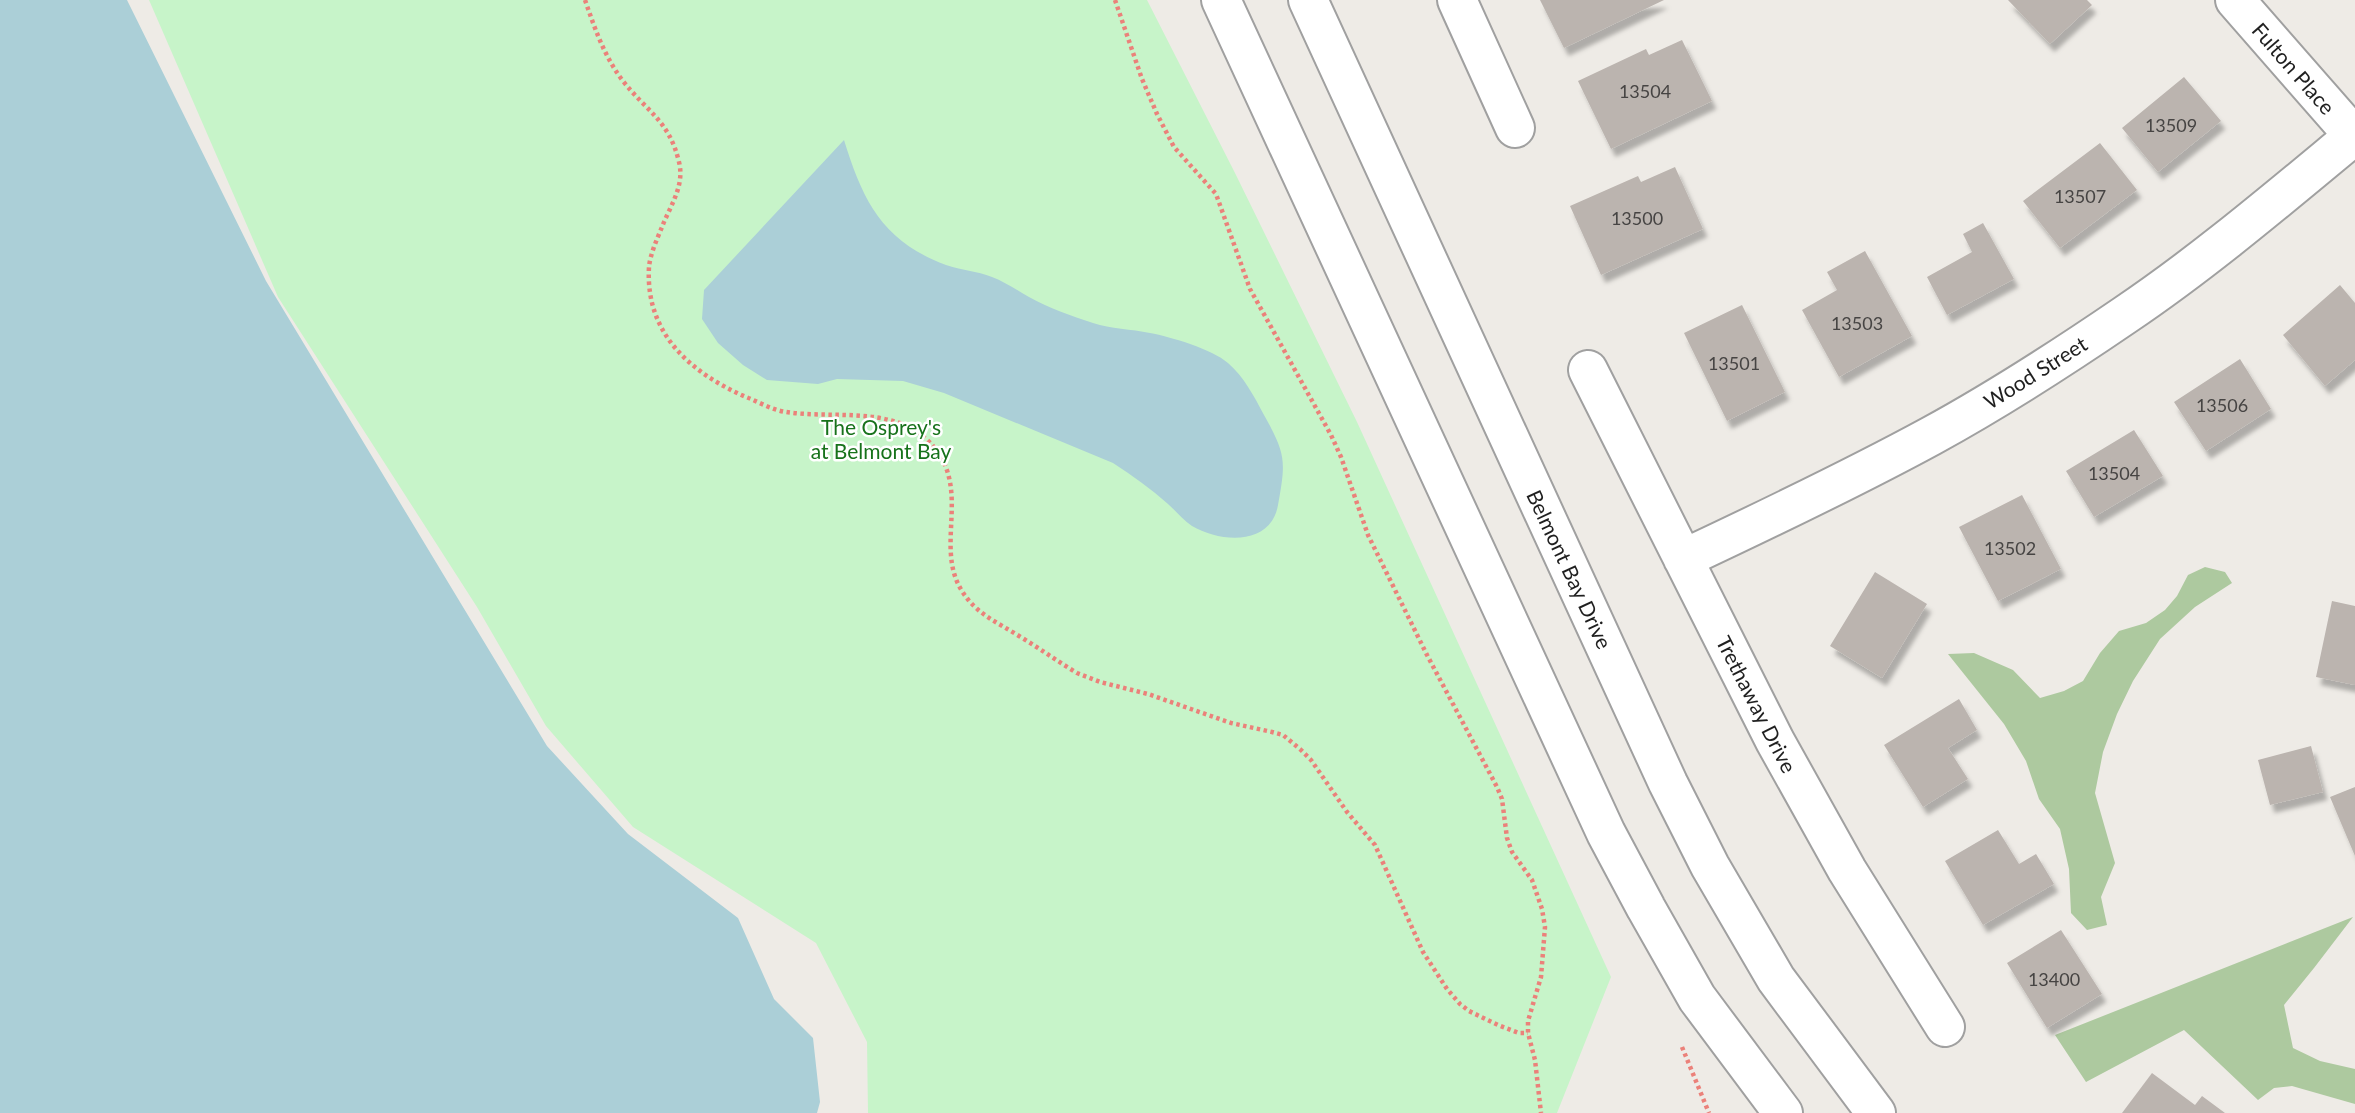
<svg xmlns="http://www.w3.org/2000/svg" width="2355" height="1113" font-family="Lato,sans-serif">
<style>
.forest{fill:#adc99f}
.park{fill:#c7f4c9}
.water{fill:#abcfd7}
.building{fill:#bbb4af;filter:url(#shadow)}
.lines{fill:none;stroke-linecap:round;stroke-linejoin:round}
.minor-casing{stroke:#a0a0a0;stroke-width:42}
.path{stroke:#eb817a;stroke-width:4.5;stroke-dasharray:3.5 3.5;stroke-linecap:butt}
.minor{stroke:#fff;stroke-width:38}
.labels{text-anchor:middle;dominant-baseline:central;stroke-width:5;stroke-linejoin:round;paint-order:stroke}
.number-label{font-size:18px;fill:#464443}
.street-label{font-size:21px;fill:#1f1f1f;stroke:#fff}
.park-label{font-size:21px;fill:#17721b;stroke:#fff}
</style>
<defs>
<filter id="shadow"><feDropShadow dx="4.5" dy="8" stdDeviation="2" flood-color="#0004"/></filter>
</defs>
<rect width="100%" height="100%" fill="#eeebe6"/>
<path class="forest" d="M2205 567 2225 572 2232 583 2195 607 2160 639 2133 681 2117 714 2103 752 2095 793 2115 863 2101 897 2107 925 2087 930 2071 913 2069 869 2060 829 2039 799 2026 761 2004 724 1948 654 1974 653 2013 670 2040 698 2064 691 2083 681 2100 653 2119 631 2146 623 2165 610 2177 596 2188 575Z
M2353 917 2314 968 2284 1005 2293 1048 2320 1061 2355 1069V1104L2292 1086 2274 1088 2258 1100 2184 1030 2086 1082 2055 1035Z"/>
<path class="park" d="M149 0H1147L1235 173 1357 422 1611 977 1557 1113H868L867 1042 816 943 633 827 546 726 477 607 278 297Z"/>
<path class="water" d="M0 0H127L266 281 547 746 628 834 738 918 774 999 813 1038 820 1102 817 1113H0Z
M844 140C863 201 882 241 946 265 961 270 977 271 992 277 1005 282 1017 290 1029 297 1049 308 1071 316 1093 323 1111 329 1131 329 1150 333 1171 337 1212 349 1228 363 1244 377 1254 396 1264 415 1286 454 1286 461 1278 505 1271 546 1221 543 1192 526 1183 520 1176 511 1168 504 1151 489 1133 476 1113 463L944 393 903 381 837 379 818 384 767 380 743 365 718 343 702 319 704 290Z"/>
<path class="building" d="M1540 0H1664L1564 48Z
M2008 0H2087L2092 5 2050 44Z
M1682 40 1712 101 1611 149 1578 81 1646 49 1649 55Z
M2184 77 2221 121 2158 172 2122 128Z
M2100 143 2137 190 2060 248 2023 201Z
M1675 167 1703 229 1601 275 1570 206 1638 176 1641 182Z
M1983 223 2014 279 1947 315 1927 277 1972 252 1963 234Z
M1865 251 1912 336 1839 377 1802 310 1837 290 1827 272Z
M2340 285 2355 303V360L2325 386 2283 335Z
M1742 305 1785 392 1727 421 1684 333Z
M2240 359 2271 409 2206 451 2174 402Z
M2134 430 2163 476 2094 517 2066 471Z
M2022 495 2061 569 1998 601 1959 527Z
M1875 572 1927 604 1882 678 1830 646Z
M2332 601 2355 606V685L2316 677Z
M1959 699 1977 730 1948 748 1968 779 1923 807 1884 745Z
M2311 746 2323 792 2270 805 2258 760Z
M2355 787V856L2330 797Z
M1998 830 2019 864 2036 854 2054 884 1983 925 1945 861Z
M2061 930 2102 994 2047 1028 2007 963Z
M2152 1073 2195 1105 2202 1096 2225 1113H2122Z"/>
<g class="lines">
<defs>
<path id="minor" d="M1221 0 1606 833 1646 908 1697 998 1783 1113
M1308 0 1668 783 1710 866 1776 979 1876 1113
M1457 0 1515 128
M2235 0 2354 136
M1588 370 1775 741 1847 870 1945 1027
M1683 559C1766 520 1850 480 1931 436 1997 400 2062 358 2125 315 2205 261 2280 197 2355 135"/>
</defs>
<use href="#minor" class="minor-casing"/>
<path class="path" d="M585 0C595 29 604 56 623 81 647 112 669 120 679 162 685 186 670 206 662 227 657 239 650 255 649 267 645 334 691 373 746 397 759 402 772 410 786 412 830 419 887 406 924 437 977 483 932 544 962 591 976 614 997 622 1019 636 1039 648 1057 661 1077 673L1100 682 1148 694 1231 723 1272 732 1283 735 1301 750 1311 760 1347 812 1375 845 1423 952 1447 989 1460 1004 1469 1011 1498 1025 1519 1033H1528
M1115 0 1142 79 1157 114 1174 147 1216 194 1250 289 1331 435 1341 457 1368 535 1427 655 1497 787 1502 799 1507 838 1512 852 1532 880 1542 909 1545 927 1541 977 1528 1021V1033L1535 1060 1541 1113
M1682 1047 1709 1113"/>
<use href="#minor" class="minor"/>
</g>
<g class="labels">
<g class="number-label">
<text x="1645" y="91">13504</text>
<text x="2171" y="125">13509</text>
<text x="2080" y="196">13507</text>
<text x="1637" y="218">13500</text>
<text x="1857" y="323">13503</text>
<text x="1734" y="363">13501</text>
<text x="2222" y="405">13506</text>
<text x="2114" y="473">13504</text>
<text x="2010" y="548">13502</text>
<text x="2054" y="979">13400</text>
</g>
<g class="street-label">
<text transform="translate(2294 68) rotate(49)">Fulton Place</text>
<text transform="translate(2035 372) rotate(-32)">Wood Street</text>
<text transform="translate(1570 569) rotate(65)">Belmont Bay Drive</text>
<text transform="translate(1757 704) rotate(63)">Trethaway Drive</text>
</g>
<g class="park-label">
<text x="881" y="426">The Osprey's<tspan x="881" dy="24">at Belmont Bay</tspan></text>
</g>
</g>
</svg>
